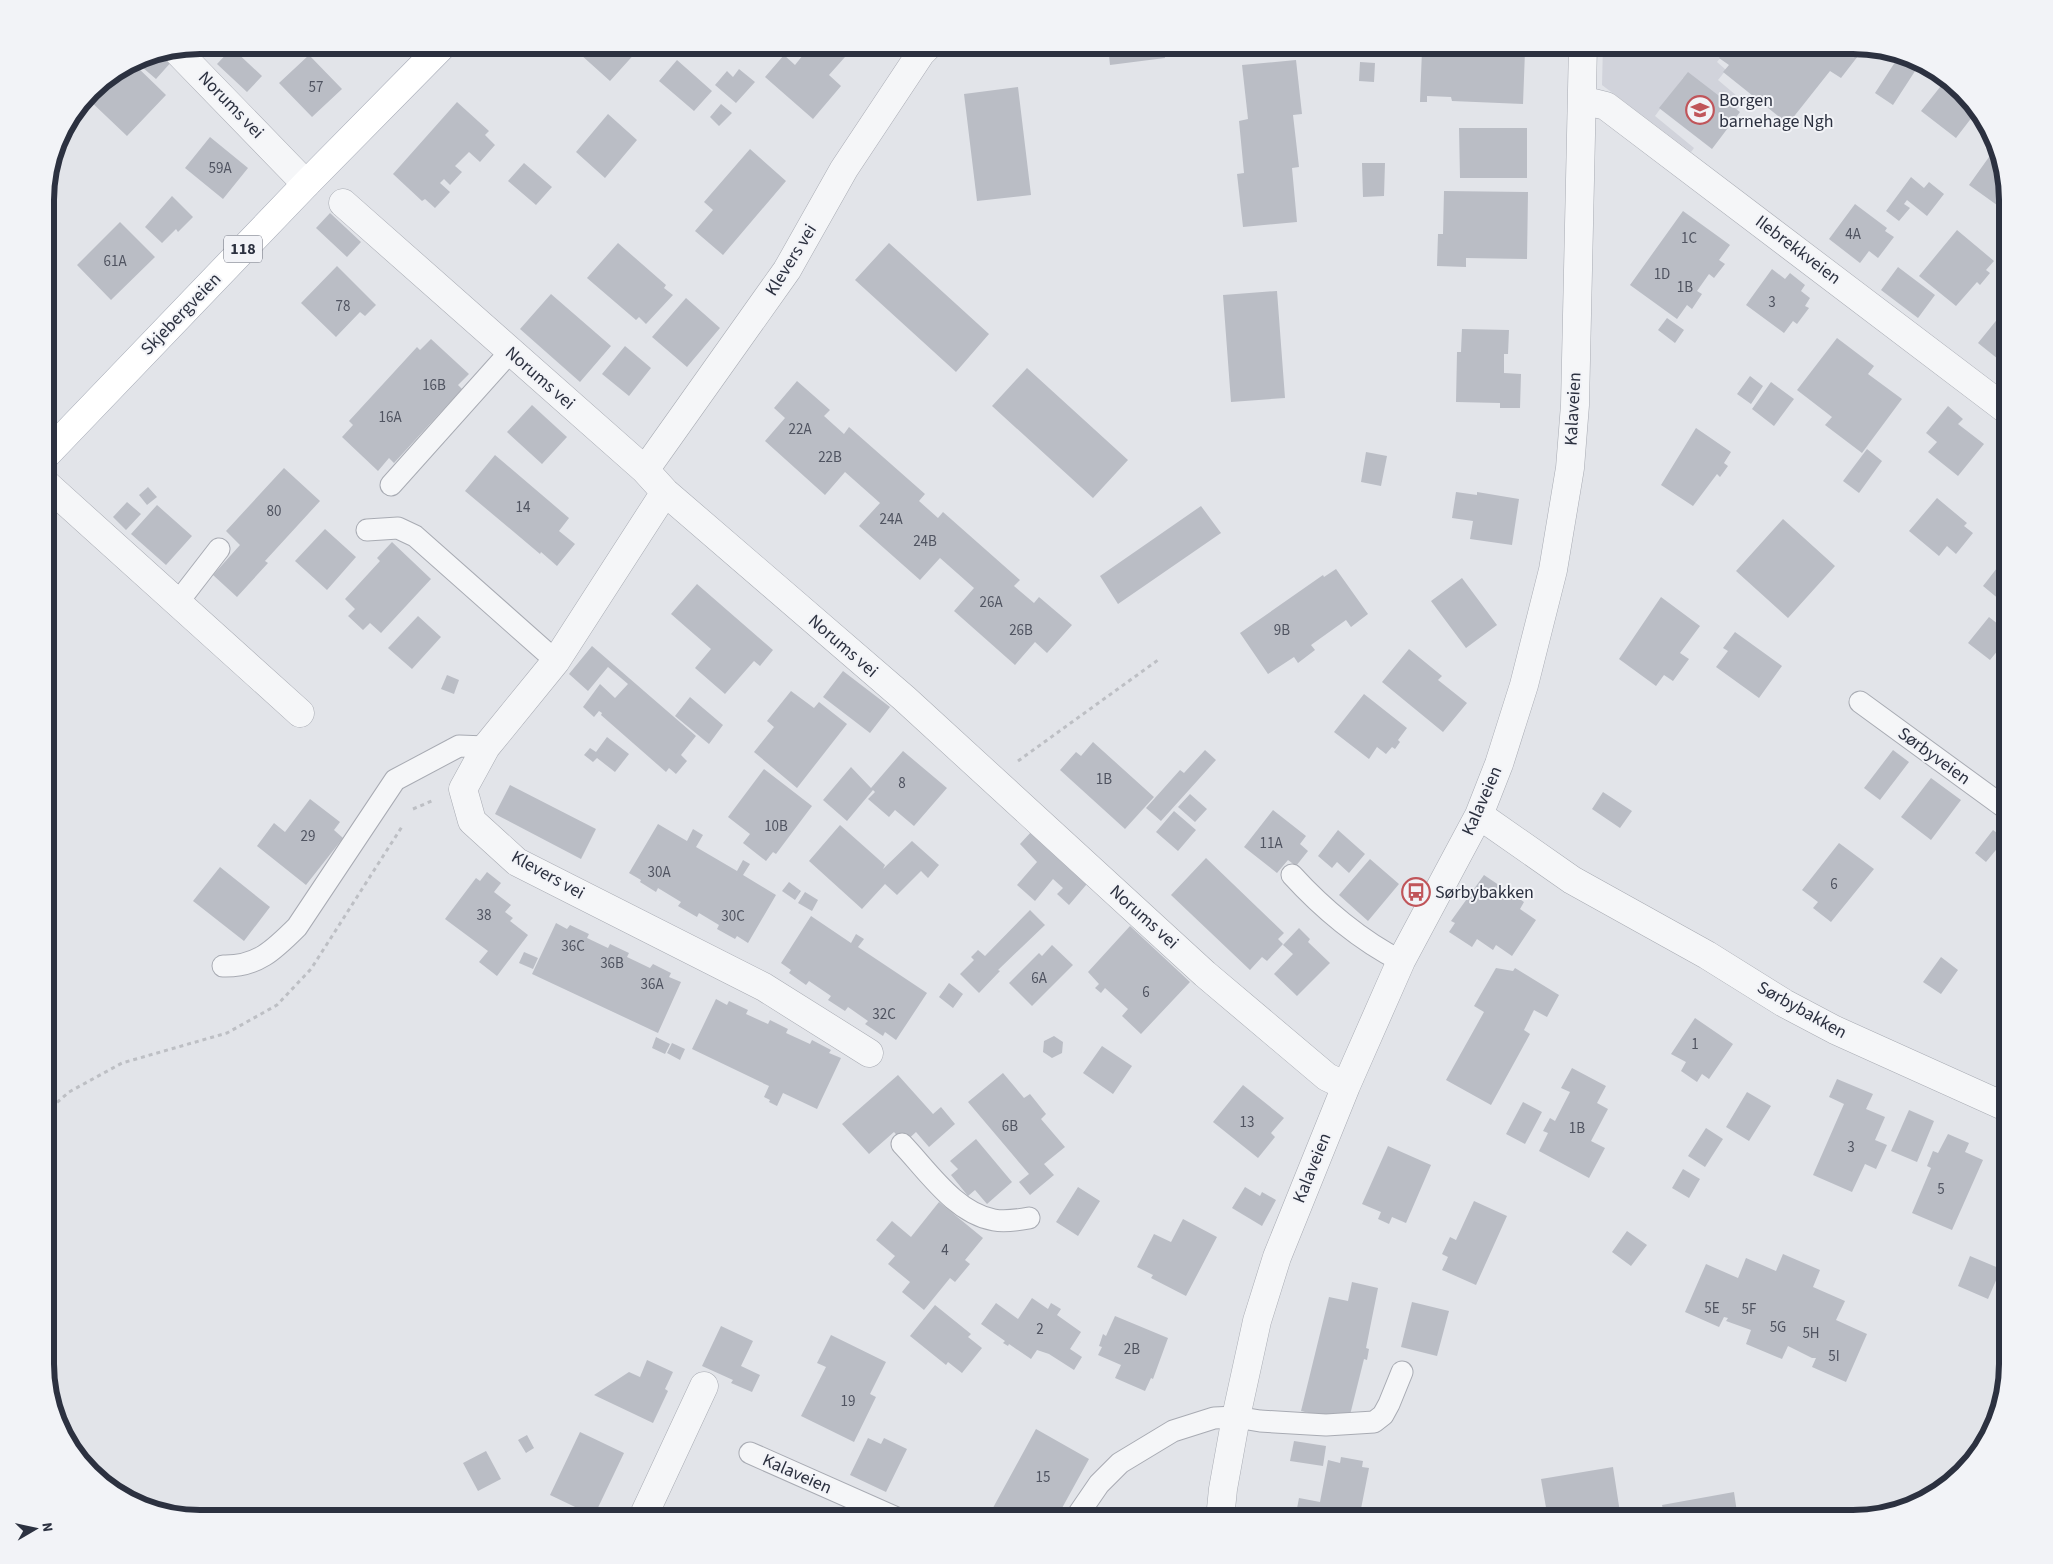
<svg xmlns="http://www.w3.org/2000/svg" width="2053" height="1564" font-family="'Source Sans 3',sans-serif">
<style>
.built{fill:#d1d3db}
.building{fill:#babdc5}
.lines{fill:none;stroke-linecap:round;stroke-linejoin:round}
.lane-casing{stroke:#a8abb3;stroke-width:23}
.street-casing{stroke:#a8abb3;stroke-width:29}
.primary-casing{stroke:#a3a8b4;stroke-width:29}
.path{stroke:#bdbfc4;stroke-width:3;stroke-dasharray:4 4;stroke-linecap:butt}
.lane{stroke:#f5f6f8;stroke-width:21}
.street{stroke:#f5f6f8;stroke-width:28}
.primary{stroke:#fff;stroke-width:28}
.labels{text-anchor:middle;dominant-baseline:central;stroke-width:4;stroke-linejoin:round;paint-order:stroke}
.number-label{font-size:15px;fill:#505461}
.shield{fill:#f2f3f7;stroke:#676b77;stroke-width:1}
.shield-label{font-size:16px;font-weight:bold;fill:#2c3140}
.poi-label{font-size:18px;fill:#2c3140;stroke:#f2f3f7;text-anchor:start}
.street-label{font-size:18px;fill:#2c3140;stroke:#f2f3f7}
.rim{fill:none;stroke:#2c3140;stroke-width:6}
</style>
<rect width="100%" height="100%" fill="#e2e4e9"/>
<path class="built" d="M1603 45H1730L1717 62 1726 70 1718 80 1744 102 1733 114 1683 78 1655 116 1694 148 1691 152 1602 85Z"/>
<path class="building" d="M570 45H633L638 50 610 81Z
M802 45H831L845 57 829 75 841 86 813 119 765 77 784 55 795 65 803 55 798 50Z
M1108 45H1163L1165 58 1110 65Z
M1426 45H1444V51H1453V48L1525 51 1523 104 1452 101 1451 97 1427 96V102H1420L1422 50H1426Z
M1729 45H1854L1865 47 1841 78 1830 71 1788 124 1723 72 1729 65 1719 58Z
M232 48 262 76 247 92 217 64Z
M163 52 173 60 156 79 135 61 141 57Z
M1901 53 1919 65 1893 105 1875 93Z
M309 55 342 89 312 117 279 83Z
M677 60 712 91 694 111 659 81Z
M1296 60 1302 114 1293 115 1299 167 1292 168 1297 222 1243 227 1237 174 1244 173 1239 121 1248 119 1242 65Z
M132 62 166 95 127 136 86 97 93 88Z
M1360 62 1375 63 1374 82 1359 81Z
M739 69 755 82 736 103 715 85 727 71 733 77Z
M1688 72 1740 112 1712 149 1659 108Z
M1948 77 1976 112 1956 138 1921 111Z
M1018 87 1031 195 977 201 964 94Z
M457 102 489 131 485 135 495 145 480 162 469 152 455 166 462 172 450 185 444 179 440 183 450 192 435 208 425 199 422 201 393 174Z
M721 104 732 113 719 126 710 117Z
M608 114 637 140 605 178 576 152Z
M1459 128H1527V178H1460Z
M210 137 248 168 223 199 185 168Z
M750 149 786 181 723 255 695 231 713 210 704 202Z
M1989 157 2000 164 2008 199V213L1969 185Z
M524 163 552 187 536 205 508 181Z
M1362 163H1385L1384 196 1363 197Z
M1911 177 1924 188 1929 182 1944 194 1927 216 1907 200 1904 204 1910 208 1899 221 1886 211Z
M1444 191 1528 192 1527 259 1466 258V267L1437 266 1438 234H1443Z
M172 196 193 217 178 232 176 229 162 243 145 227Z
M1855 204 1887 228 1885 231 1894 237 1878 258 1869 251 1860 263 1829 239Z
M1683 211 1730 245 1719 260 1725 264 1714 278 1709 274 1697 291 1702 294 1692 309 1687 305 1677 319 1630 285Z
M330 213 361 242 347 257 316 228Z
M120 222 155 257 111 300 77 265Z
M1957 230 1994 261 1986 270 1990 273 1980 285 1977 282 1956 306 1919 276Z
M45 232 52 238 45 244Z
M618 243 666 285 664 288 673 295 646 324 639 317 636 320 587 278Z
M889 243 989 334 956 372 855 280Z
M337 266 376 305 365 316 360 312 336 337 301 303Z
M1898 267 1935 295 1918 318 1881 290Z
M1772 269 1785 279 1790 273 1805 285 1801 291 1810 298 1805 306 1809 308 1797 324 1793 321 1784 333 1746 305Z
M1277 291 1285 398 1231 402 1223 295Z
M551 294 611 346 580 382 520 329Z
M686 298 720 328 687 367 652 337Z
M2008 306V367L1978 343Z
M1667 318 1684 330 1675 343 1658 330Z
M1462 329 1509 330 1508 354H1504V373L1521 374 1520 408H1500V403L1456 402 1457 352H1461Z
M1837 338 1874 366 1868 374 1902 399 1862 453 1825 425 1832 417 1797 390Z
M431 339 469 374 458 385 462 389 394 463 389 458 378 471 342 437 353 425 349 421 417 347 420 350Z
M625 346 651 368 629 396 602 374Z
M1027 368 1128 460 1093 498 992 406Z
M1750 376 1763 386 1751 404 1737 394Z
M797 381 830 410 824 416 844 434 849 427 925 494 919 501 938 518 943 512 1020 580 1014 586 1034 603 1039 597 1072 625 1047 653 1035 642 1015 665 954 611 974 588 940 558 920 580 859 526 880 503 845 472 825 495 765 441 785 418 774 408Z
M1771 382 1794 399 1774 426 1752 409Z
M532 405 567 437 542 464 507 432Z
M1948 406 1963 419 1958 424 1984 444 1958 476 1928 452 1937 442 1926 433Z
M1696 428 1731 452 1724 463 1728 466 1720 477 1717 474 1693 506 1661 485Z
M1867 449 1882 461 1859 493 1843 481Z
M1366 452 1387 456 1381 486 1361 482Z
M495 455 569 518 559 531 575 544 557 566 541 552 540 554 465 491Z
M284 468 320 501 265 561 268 563 237 597 213 575 240 545 226 531Z
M148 487 157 497 147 505 139 495Z
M1456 492 1477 495V492L1519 499 1512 545 1470 539 1473 521 1452 518Z
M1937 498 1967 523 1964 526 1973 533 1956 554 1947 546 1939 556 1909 531Z
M127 502 141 514 126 530 113 517Z
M157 505 192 536 166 565 131 534Z
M1201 506 1221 533 1118 604 1100 576Z
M1783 519 1835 566 1788 618 1736 571Z
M325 529 356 557 327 590 295 561Z
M392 542 431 579 381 633 370 623 363 630 348 616 355 609 345 599 380 561 377 558Z
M2004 559 2008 562V602L2006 605 1983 586Z
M1336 569 1368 614 1351 627 1346 620 1311 645 1315 650 1298 663 1294 657 1268 674 1240 633 1323 575 1324 577Z
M1462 578 1497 625 1466 648 1431 601Z
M697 584 773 650 760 666 754 661 725 694 695 668 711 649 671 614Z
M1661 597 1700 626 1680 653 1689 659 1673 681 1664 675 1656 686 1619 659Z
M418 616 441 637 412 669 388 648Z
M1989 617 2008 632V638L1990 660 1968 643Z
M1735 632 1782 666 1759 698 1716 667 1728 651 1723 648Z
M592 646 696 736 681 755 687 761 676 774 669 768 666 772 601 715 602 713 599 711 594 717 583 707 600 684 615 698 628 684 608 667 588 691 569 674Z
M1409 649 1442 676 1438 680 1467 703 1443 732 1382 682Z
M843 671 890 707 870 733 823 697Z
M447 675 459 680 454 694 441 689Z
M791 691 814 708 819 702 847 724 797 788 754 752 774 727 767 721Z
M1364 694 1407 728 1398 740 1400 742 1395 749 1392 747 1386 754 1377 747 1369 759 1334 732Z
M690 697 723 725 709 744 675 716Z
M607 737 629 754 615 772 597 758 593 762 584 755 590 748 596 752Z
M1093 742 1154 797 1125 829 1060 770 1076 752 1081 756Z
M1205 750 1216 760 1161 821 1146 808 1180 770 1184 773Z
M1893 750 1909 762 1880 800 1864 788Z
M903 751 947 788 914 826 895 810 889 817 868 799 875 792 873 790 847 821 823 800 851 767 871 788Z
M764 769 812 806 776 854 773 852 766 861 743 843 750 834 728 817Z
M1931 778 1961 800 1931 840 1901 817Z
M510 785 596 829 581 859 495 814Z
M1603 792 1632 811 1620 828 1592 809Z
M1190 794 1207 809 1195 822 1178 807Z
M310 799 340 822 334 830 343 838 306 885 257 846 274 823 285 832Z
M1273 810 1306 836 1300 844 1308 851 1296 866 1288 860 1277 873 1244 847Z
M1174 811 1196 830 1178 851 1156 832Z
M658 824 687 841 693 829 703 835 696 847 737 871 743 860 750 864 743 875 776 895 748 943 737 936 735 939 717 929 719 925 699 913 697 917 678 906 681 902 658 888 656 892 640 882 641 880 629 873Z
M840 825 885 865 883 869 912 841 939 865 928 878 921 871 897 895 885 884 862 909 809 861Z
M1338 830 1365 854 1349 873 1337 862 1332 868 1318 856Z
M1993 830 2005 839 1986 862 1975 853Z
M1031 832 1092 878 1069 905 1057 894 1063 888 1053 879 1035 901 1017 885 1037 862 1020 844Z
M1839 843 1874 869 1831 922 1813 908 1818 902 1802 890Z
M1206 858 1284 933 1278 939 1283 944 1267 961 1262 957 1250 970 1171 895Z
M1370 859 1399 884 1368 921 1339 895Z
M220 867 270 907 244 941 193 901Z
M487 872 501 883 494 892 511 905 505 912 513 918 510 921 528 935 497 976 479 962 488 951 445 919 476 878 480 881Z
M1484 875 1524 902 1520 909 1536 920 1512 956 1496 945 1493 950 1477 939 1472 947 1449 932 1455 923 1451 921Z
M789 882 801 891 795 900 782 891Z
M805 892 818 900 812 911 798 903Z
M1030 910 1045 925 998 970 1000 971 979 993 960 974 974 960 971 957 978 950 985 956Z
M811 916 851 943 856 934 864 939 858 947 927 993 896 1040 885 1032 883 1036 865 1024 868 1021 848 1007 845 1011 828 1000 831 996 809 981 806 985 789 973 791 970 781 963Z
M556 923 567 929 570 925 589 934 587 938 608 948 610 944 629 953 627 957 650 968 653 964 671 973 669 977 681 982 658 1033 532 974Z
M1130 926 1190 982 1141 1034 1122 1016 1128 1009 1105 988 1101 993 1095 988 1099 984 1088 972Z
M1299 928 1310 939 1308 942 1330 963 1297 996 1274 974 1293 954 1283 945Z
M1052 945 1073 965 1032 1006 1009 983 1039 953 1042 956Z
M524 952 538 958 533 969 519 963Z
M1941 957 1958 970 1941 994 1923 982Z
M1496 968 1513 971 1515 968 1559 995 1547 1017 1534 1010 1524 1030 1530 1034 1491 1105 1446 1080 1484 1012 1474 1006Z
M949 983 963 994 953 1008 939 997Z
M716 999 727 1005 729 1001 748 1010 746 1014 768 1024 770 1020 788 1029 786 1033 810 1044 812 1040 831 1050 829 1053 841 1058 817 1109 783 1093 777 1106 769 1102 770 1100 764 1097 769 1086 692 1049Z
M1695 1018 1733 1044 1709 1079 1702 1074 1697 1082 1681 1071 1686 1062 1671 1054Z
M1054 1036 1063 1042 1062 1053 1052 1058 1043 1052 1044 1041Z
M656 1037 670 1044 665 1054 652 1048Z
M672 1043 685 1049 680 1060 667 1053Z
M1102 1046 1132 1066 1113 1094 1083 1073Z
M1572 1068 1606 1086 1597 1103 1608 1109 1591 1141 1605 1148 1589 1178 1539 1151 1548 1133 1543 1131 1550 1118 1555 1121 1570 1092 1561 1088Z
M1003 1073 1024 1098 1030 1094 1046 1114 1041 1119 1065 1147 1044 1164 1054 1175 1030 1195 1019 1182 1029 1174 968 1102Z
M898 1075 933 1114 941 1107 955 1124 929 1147 916 1132 904 1143 894 1132 869 1154 842 1124Z
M1837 1079 1873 1094 1866 1109 1885 1117 1875 1140 1887 1145 1876 1169 1865 1164 1852 1192 1813 1175 1844 1104 1829 1097Z
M1243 1085 1284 1118 1271 1133 1275 1137 1258 1158 1213 1122Z
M1747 1092 1771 1106 1749 1141 1726 1127Z
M1523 1102 1542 1112 1525 1144 1506 1134Z
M1909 1110 1934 1121 1917 1162 1891 1151Z
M1706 1128 1723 1139 1705 1167 1688 1156Z
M1948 1134 1969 1143 1965 1152 1983 1160 1952 1230 1912 1213 1931 1168 1927 1166 1933 1151 1938 1153Z
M976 1139 1012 1182 987 1204 975 1190 968 1196 951 1175 958 1169 950 1161Z
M1388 1146 1431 1165 1406 1223 1392 1217 1389 1224 1378 1219 1381 1212 1362 1204Z
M1683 1169 1700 1179 1689 1198 1672 1188Z
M1078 1187 1100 1201 1078 1236 1056 1222Z
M1245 1187 1260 1196 1262 1192 1276 1200 1262 1226 1232 1208Z
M1474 1201 1507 1216 1476 1285 1442 1270 1448 1257 1442 1254 1450 1237 1456 1240Z
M939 1202 983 1238 965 1260 970 1264 955 1282 950 1278 924 1310 902 1292 910 1282 888 1264 895 1256 876 1240 892 1221 911 1237Z
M1183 1219 1217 1237 1186 1296 1151 1278 1153 1275 1137 1267 1154 1234 1171 1242Z
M1627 1231 1647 1245 1631 1266 1612 1252Z
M1783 1254 1820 1270 1813 1287 1845 1301 1836 1320 1867 1334 1846 1382 1812 1367 1816 1358H1812L1788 1346 1782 1359 1746 1344 1751 1330 1726 1321 1728 1318 1724 1317 1719 1327 1685 1312 1706 1264 1738 1278 1746 1258 1776 1271Z
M1970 1256 2001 1269 1988 1299 1958 1286Z
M1352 1282 1378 1288 1366 1348 1369 1349 1367 1360 1364 1359 1348 1423 1301 1411 1329 1297 1348 1301Z
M1032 1298 1048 1309 1051 1303 1061 1309 1057 1315 1081 1332 1070 1349 1082 1357 1074 1370 1049 1354 1037 1350 1031 1359 1009 1344 1008 1346 1003 1343 1005 1341 981 1324 996 1303 1018 1319Z
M1412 1302 1449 1311 1437 1356 1401 1347Z
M935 1305 971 1334 968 1337 982 1348 962 1373 948 1362 946 1365 910 1336Z
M1115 1316 1168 1338 1153 1379 1151 1378 1145 1391 1115 1378 1121 1365 1098 1355 1102 1347 1099 1346 1103 1334 1106 1336Z
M721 1326 753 1341 741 1366 760 1375 752 1392 731 1383 733 1380 702 1366Z
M831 1335 886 1362 870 1394 876 1397 854 1442 801 1416 826 1367 817 1363Z
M647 1360 673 1372 665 1389 668 1391 653 1423 594 1395 629 1372 640 1377Z
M1036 1429 1089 1459 1056 1519H992L988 1517Z
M580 1432 624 1453 594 1516 550 1495Z
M527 1435 534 1448 526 1453 518 1440Z
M868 1438 881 1444 884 1438 907 1449 886 1492 850 1475Z
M1294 1441 1326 1446 1323 1466 1290 1461Z
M486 1451 501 1479 478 1491 463 1463Z
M1341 1457 1363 1461 1362 1467 1369 1468 1359 1519H1295L1299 1498 1320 1502 1328 1460 1340 1463Z
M1613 1467 1621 1519H1548L1541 1479Z
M1734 1492 1738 1519H1665L1662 1505Z"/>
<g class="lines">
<defs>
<path id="lane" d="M391 485 510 352
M367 530 398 528 415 536 556 661
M178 602 219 549
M1860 702 2008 810
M1292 875C1322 908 1361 941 1401 961
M223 966C257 967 274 950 297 927L395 780 459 746 486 747
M902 1144C927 1170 955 1213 994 1220 1005 1222 1018 1220 1029 1218
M750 1453 899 1519
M1075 1519 1099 1484 1120 1463 1173 1431 1214 1418 1236 1417 1260 1421 1326 1425 1374 1422 1383 1415 1389 1404 1402 1372"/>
<path id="street" d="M176 50 306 184
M1582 100 1606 106 2008 411
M343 203 645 470 665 492 904 698 1205 974 1327 1077 1346 1086
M645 470 787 270 844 169 921 53 929 45
M45 483 300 713
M665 492 556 661 486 747 463 789 472 821 517 862 764 987 869 1053
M1479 815 1572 880 1707 955 1784 1003 1835 1030 2008 1108
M642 1519 704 1386
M1220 1519 1223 1489 1236 1417 1257 1321 1277 1257 1346 1086 1401 961 1479 815 1499 764 1524 685 1553 570 1570 468 1575 405 1583 45"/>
<path id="primary" d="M45 456 306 184 443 45"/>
</defs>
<use href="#lane" class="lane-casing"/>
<use href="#street" class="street-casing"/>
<use href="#primary" class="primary-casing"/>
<path class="path" d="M1018 761 1158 660
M413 809 434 800
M45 1113 69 1092 122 1063 227 1033 277 1005 311 969 403 825"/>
<use href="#lane" class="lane"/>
<use href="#street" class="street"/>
<use href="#primary" class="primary"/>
</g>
<defs>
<symbol id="school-ring" viewBox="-11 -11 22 22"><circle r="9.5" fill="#f2f3f7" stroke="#c0555a" stroke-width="1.5"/><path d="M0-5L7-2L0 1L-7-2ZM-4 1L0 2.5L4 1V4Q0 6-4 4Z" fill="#c0555a"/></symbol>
<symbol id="bus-ring" viewBox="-11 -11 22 22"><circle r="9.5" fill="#f2f3f7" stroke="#c0555a" stroke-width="1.5"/><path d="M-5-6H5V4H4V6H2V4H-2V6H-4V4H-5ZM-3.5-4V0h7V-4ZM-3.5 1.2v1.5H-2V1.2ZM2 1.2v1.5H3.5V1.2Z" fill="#c0555a"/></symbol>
</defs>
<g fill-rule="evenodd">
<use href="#school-ring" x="1684" y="94" width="32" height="32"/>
<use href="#bus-ring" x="1400" y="876" width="32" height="32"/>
</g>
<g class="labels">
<g class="number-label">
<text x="316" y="87">57</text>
<text x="220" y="168">59A</text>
<text x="1853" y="234">4A</text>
<text x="1689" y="238">1C</text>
<text x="115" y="261">61A</text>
<text x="1662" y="274">1D</text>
<text x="1685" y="287">1B</text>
<text x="1772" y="302">3</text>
<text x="343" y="306">78</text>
<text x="434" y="385">16B</text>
<text x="390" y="417">16A</text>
<text x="800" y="429">22A</text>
<text x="830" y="457">22B</text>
<text x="523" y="507">14</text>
<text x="274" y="511">80</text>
<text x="891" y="519">24A</text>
<text x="925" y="541">24B</text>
<text x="991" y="602">26A</text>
<text x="1021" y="630">26B</text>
<text x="1282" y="630">9B</text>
<text x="1104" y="779">1B</text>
<text x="902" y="783">8</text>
<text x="776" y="826">10B</text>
<text x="308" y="836">29</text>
<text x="1271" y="843">11A</text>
<text x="659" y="872">30A</text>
<text x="1834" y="884">6</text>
<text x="484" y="915">38</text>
<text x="733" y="916">30C</text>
<text x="573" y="946">36C</text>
<text x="612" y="963">36B</text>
<text x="1039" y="978">6A</text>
<text x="652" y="984">36A</text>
<text x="1146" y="992">6</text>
<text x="884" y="1014">32C</text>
<text x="1695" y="1044">1</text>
<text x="1247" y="1122">13</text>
<text x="1010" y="1126">6B</text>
<text x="1577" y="1128">1B</text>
<text x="1851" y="1147">3</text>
<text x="1941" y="1189">5</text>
<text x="945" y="1250">4</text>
<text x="1712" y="1308">5E</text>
<text x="1749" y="1309">5F</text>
<text x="1778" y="1327">5G</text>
<text x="1040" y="1329">2</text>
<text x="1811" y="1333">5H</text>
<text x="1132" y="1349">2B</text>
<text x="1834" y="1356">5I</text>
<text x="848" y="1401">19</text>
<text x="1043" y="1477">15</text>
</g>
<rect class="shield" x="224" y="235.5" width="38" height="27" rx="4"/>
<g class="shield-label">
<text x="243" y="249">118</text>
</g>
<g class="poi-label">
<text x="1719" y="100">Borgen<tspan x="1719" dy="21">barnehage Ngh</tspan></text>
<text x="1435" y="892">Sørbybakken</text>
</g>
<g class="street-label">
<text transform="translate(231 105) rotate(46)">Norums vei</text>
<text transform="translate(1798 250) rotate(37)">Ilebrekkveien</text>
<text transform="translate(791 260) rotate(-58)">Klevers vei</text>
<text transform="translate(181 314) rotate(-46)">Skjebergveien</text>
<text transform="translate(540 378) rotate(41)">Norums vei</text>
<text transform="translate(1573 409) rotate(-87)">Kalaveien</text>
<text transform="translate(843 646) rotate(41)">Norums vei</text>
<text transform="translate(1934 756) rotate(36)">Sørbyveien</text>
<text transform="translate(1482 801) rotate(-66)">Kalaveien</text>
<text transform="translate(548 875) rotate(29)">Klevers vei</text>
<text transform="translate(1144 917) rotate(42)">Norums vei</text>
<text transform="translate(1802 1010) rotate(29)">Sørbybakken</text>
<text transform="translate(1312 1168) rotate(-68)">Kalaveien</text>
<text transform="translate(797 1474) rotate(24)">Kalaveien</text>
</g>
</g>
<path d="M0 0H2053V1564H0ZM200 54H1853A146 146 0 0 1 1999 200V1364A146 146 0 0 1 1853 1510H200A146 146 0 0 1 54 1364V200A146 146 0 0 1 200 54Z" fill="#f2f3f7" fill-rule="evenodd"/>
<path class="rim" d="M200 54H1853A146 146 0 0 1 1999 200V1364A146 146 0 0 1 1853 1510H200A146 146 0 0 1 54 1364V200A146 146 0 0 1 200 54Z"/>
<g transform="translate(35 1529) rotate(81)" stroke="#f2f3f7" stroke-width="4" paint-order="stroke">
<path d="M0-4L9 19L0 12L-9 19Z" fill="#2c3140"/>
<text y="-8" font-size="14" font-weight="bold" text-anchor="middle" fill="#2c3140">N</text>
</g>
</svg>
